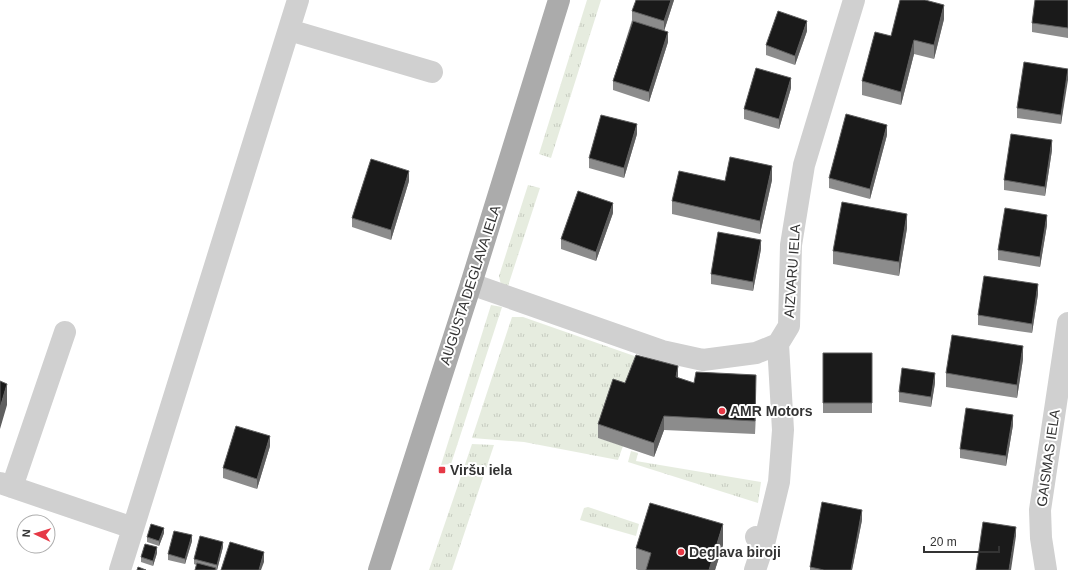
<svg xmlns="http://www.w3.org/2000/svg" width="1068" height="570" font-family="Arial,sans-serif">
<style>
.grass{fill:url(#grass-tufts)}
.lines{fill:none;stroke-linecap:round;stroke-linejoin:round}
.minor{stroke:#d0d0d0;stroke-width:22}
.major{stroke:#ababab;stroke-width:22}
.wall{fill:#8c8c8c}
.shaded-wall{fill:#5f5f5f}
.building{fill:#1a1a1a;stroke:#5f5f5f}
.poi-dot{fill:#e63946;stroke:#fff;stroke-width:1.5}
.labels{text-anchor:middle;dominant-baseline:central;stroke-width:4;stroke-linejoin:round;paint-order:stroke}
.street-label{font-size:14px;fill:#333;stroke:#fff}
.poi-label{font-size:14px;font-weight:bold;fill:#333;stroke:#fff;text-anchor:start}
</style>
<defs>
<pattern id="grass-tufts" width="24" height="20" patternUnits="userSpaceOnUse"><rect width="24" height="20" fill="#e6ecdf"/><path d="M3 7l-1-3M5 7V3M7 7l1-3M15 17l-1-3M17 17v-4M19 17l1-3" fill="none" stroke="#c6cbc0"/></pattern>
</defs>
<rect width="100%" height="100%" fill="#fff"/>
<path class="grass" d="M587 0H601L551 158 539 154Z
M528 185 540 188 507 289 501 285 499 276Z
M491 305 502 307 451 464 441 465Z
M512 317H523L640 358 598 438 623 446 618 460 524 442 472 438Z
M472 444 494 445 452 570H429Z
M631 451 638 453 636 461 761 482 758 503 628 462Z
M588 507 639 524 636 536 580 520 584 508Z"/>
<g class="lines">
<path class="minor" d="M289 30 432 72
M471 284 662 351 703 360 756 353 778 344 789 326 791 245 804 165 854 0
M0 483 133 528
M12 487 65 332
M765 540 779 482 783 430 778 344
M120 570 298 0
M755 570 765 540 756 537
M1046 570 1041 538 1040 510 1068 323"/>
<path class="major" d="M379 570 471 284 559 0"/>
</g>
<path class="wall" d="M674 0 664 31 668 42 649 102 613 90V81L632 20V11Z
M1068 0V38L1032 32V23Z
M944 19 934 59 914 54 901 105 862 95V81L891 36Z
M807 31 795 65 766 55V45Z
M1068 69 1061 124 1017 118V108Z
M791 88 779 129 744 119V109Z
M637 134 624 178 589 168V158Z
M887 135 870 199 829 188V178Z
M1052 150 1045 196 1004 190V180Z
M772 180 760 234 672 214V201L725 181Z
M409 181 391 240 352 227V218Z
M613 213 596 261 561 249V239Z
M1047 225 1040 267 998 260V250Z
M907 228 899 276 833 264V251Z
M761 249 753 291 711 284V274Z
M1038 294 1032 333 978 325V315Z
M823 353H872V413H823Z
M1023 359 1017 398 946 387V373Z
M678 378 694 383 756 389 755 434 664 430 654 457 598 438V424L625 383Z
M935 383 931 407 899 402V392Z
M1013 425 1006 466 960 458V449Z
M270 446 257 489 223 478V468Z
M862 520 852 570H810V567Z
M164 533 159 546 147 542V537Z
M192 541 185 564 168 560V554Z
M723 545 715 570H638L636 569V548Z
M223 547 217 570H195L196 565 194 564V559Z
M157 553 153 566 141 562V557Z"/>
<path class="shaded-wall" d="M671 0H674L664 31V21Z
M944 5V19L934 59V45Z
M807 21V31L795 65V56Z
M668 32V42L649 102V92Z
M914 40V54L901 105V92Z
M1068 70V80L1061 124V115Z
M791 78V88L779 129V119Z
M637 124V134L624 178V168Z
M887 125V135L870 199V189Z
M1052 140V150L1045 196V187Z
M772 166V180L760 234V221Z
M409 171V181L391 240V230Z
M613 203V213L596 261V252Z
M907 214V228L899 276V262Z
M1047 215V225L1040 267V257Z
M761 240V249L753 291V282Z
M1038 284V294L1032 333V324Z
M1023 346V359L1017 398V385Z
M678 366V380L676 377Z
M935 373V383L931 407V397Z
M756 375V389L755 434V421Z
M7 384V405L0 429V408Z
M1013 415V425L1006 466V456Z
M664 416V430L654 457V443Z
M270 436V446L257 489V479Z
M862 510V520L852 570H851Z
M723 524V545L715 570H709Z
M1016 527V536L1011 570H1009Z
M164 528V533L159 546V541Z
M192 535V541L185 564V559Z
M223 542V547L217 570V565Z
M157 547V553L153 566V561Z
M264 552V562L261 570H259Z"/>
<path class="building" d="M636 0H671L664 21 632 11Z
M900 0H925L944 5 934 45 914 40 901 92 862 81 875 32 891 36Z
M1035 0H1068V28L1032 23Z
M778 11 807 21 795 56 766 45Z
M633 21 668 32 649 92 613 81Z
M1024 62 1068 69 1061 115 1017 108Z
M756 68 791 78 779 119 744 109Z
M846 114 887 125 870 189 829 178Z
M601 115 637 124 624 168 589 158Z
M1011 134 1052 140 1045 187 1004 180Z
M730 157 772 166 760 221 672 201 679 171 725 181Z
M371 159 409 171 391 230 352 218Z
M578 191 613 203 596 252 561 239Z
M842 202 907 214 899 262 833 251Z
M1005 208 1047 215 1040 257 998 250Z
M718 232 761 240 753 282 711 274Z
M984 276 1038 284 1032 324 978 315Z
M952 335 1023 346 1017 385 946 373Z
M823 353H872V403H823Z
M636 355 678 366 676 377 694 383 696 372 756 375 755 421 664 416 654 443 598 424 613 379 625 383Z
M902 368 935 373 931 397 899 392Z
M0 381 7 384 0 408Z
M966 408 1013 415 1006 456 960 449Z
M236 426 270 436 257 479 223 468Z
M822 502 862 510 851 570H824L810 567Z
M650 503 723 524 709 570H646L651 553 636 548Z
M983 522 1016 527 1009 570H976Z
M151 524 164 528 159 541 147 537Z
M174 531 192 535 185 559 168 554Z
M200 536 223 542 217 565 194 559Z
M230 542 264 552 259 570H221Z
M145 544 157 547 153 561 141 557Z
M197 563 216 568 215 570H195Z
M138 567 146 570H137Z"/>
<g class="poi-dot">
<circle cx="722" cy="411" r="4"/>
<rect x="438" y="466" width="8" height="8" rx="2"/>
<circle cx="681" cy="552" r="4"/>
</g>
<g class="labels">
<g class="street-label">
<text transform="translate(792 271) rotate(-86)">AIZVARU IELA</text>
<text transform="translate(470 285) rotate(-72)">AUGUSTA DEGLAVA IELA</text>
<text transform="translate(1048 458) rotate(-82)">GAISMAS IELA</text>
</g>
<g class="poi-label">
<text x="730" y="411">AMR Motors</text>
<text x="450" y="470">Viršu iela</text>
<text x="689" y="552">Deglava biroji</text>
</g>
</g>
<g transform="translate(36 534) rotate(274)"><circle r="19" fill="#ffffff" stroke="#adadad"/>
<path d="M0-3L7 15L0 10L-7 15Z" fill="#e63946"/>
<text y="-6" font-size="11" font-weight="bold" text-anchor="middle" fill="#333333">N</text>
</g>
<path d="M924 546v6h75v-6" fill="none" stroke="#333333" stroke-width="2"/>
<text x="930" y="546" font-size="12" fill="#333333" stroke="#ffffff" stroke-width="3" paint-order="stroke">20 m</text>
</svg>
